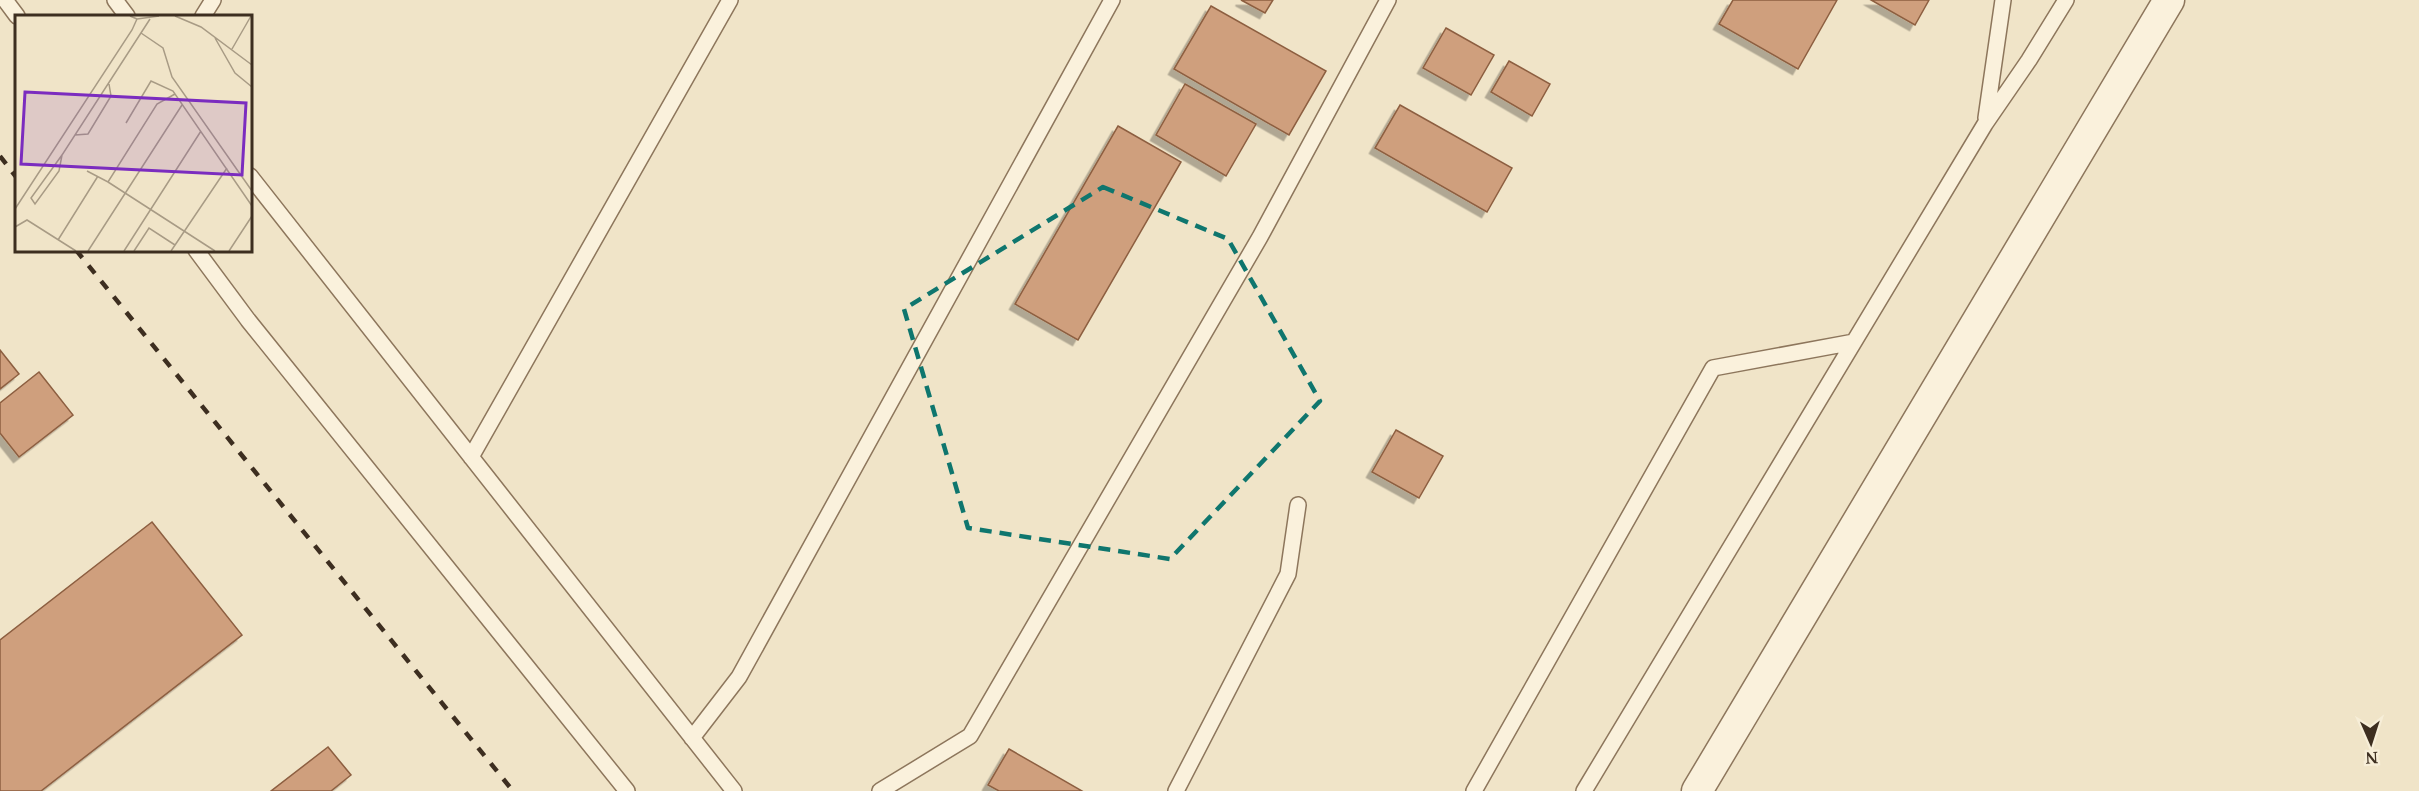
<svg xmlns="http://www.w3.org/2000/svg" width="2419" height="791" font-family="'Noto Serif',serif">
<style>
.building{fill:#cf9f7d;stroke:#8d5f41;stroke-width:1.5;filter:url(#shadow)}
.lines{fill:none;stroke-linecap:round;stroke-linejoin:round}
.service-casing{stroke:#8d765c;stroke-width:18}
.minor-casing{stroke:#8d765c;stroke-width:33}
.service{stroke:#faf1dc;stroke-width:15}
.minor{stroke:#faf1dc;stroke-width:30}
.rail{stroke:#3d2e20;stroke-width:4.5;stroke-dasharray:10 10;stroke-linecap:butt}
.marked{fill:none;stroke:#0f766e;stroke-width:4.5;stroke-dasharray:12 8;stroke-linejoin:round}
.inset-road{fill:none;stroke:#a89b85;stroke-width:1.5}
.view{fill:#7b2cbf;fill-opacity:0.15;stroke:#7b2cbf;stroke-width:3}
.inset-edge{fill:none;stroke:#3d2e20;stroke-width:3}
</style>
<defs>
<filter id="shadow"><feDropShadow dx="-5.5" dy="5.5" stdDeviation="0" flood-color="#0004"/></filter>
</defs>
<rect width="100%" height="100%" fill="#f0e4c8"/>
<path class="building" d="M1241 0H1273L1265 13Z
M1733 0H1837L1798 69 1719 24Z
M1871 0H1929L1915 25Z
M1211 6 1326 71 1289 135 1174 69Z
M1446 28 1494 55 1471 95 1423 68Z
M1509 61 1550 84 1532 116 1491 92Z
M1185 84 1256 124 1226 176 1156 135Z
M1400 105 1512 168 1487 212 1375 148Z
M1118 126 1181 162 1078 340 1015 304Z
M0 350 19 374 0 389Z
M39 372 73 415 19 457 0 433V403Z
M1396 430 1443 456 1419 498 1372 472Z
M152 522 242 635 41 791H0V640Z
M328 747 351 775 331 791H271Z
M1009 749 1082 791H999L988 785Z"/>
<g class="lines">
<defs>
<path id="service" d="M5 0 17 16
M115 0 127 16
M203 16 213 0
M1986 118 2003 0
M250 176 734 791
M196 250 248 320 627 791
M471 457 730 0
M692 738 739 677 1112 0
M880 791 970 736 1260 237 1388 0
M1176 791 1288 574 1298 505
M1474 791 1713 368 1854 342
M1584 791 1985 124 2029 60 2066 0"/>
<path id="minor" d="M1697 791 2169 0"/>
</defs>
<use href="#service" class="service-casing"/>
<use href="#minor" class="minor-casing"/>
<use href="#service" class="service"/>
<use href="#minor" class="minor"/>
<path class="rail" d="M0 156 16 177
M76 250 513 791"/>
</g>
<path class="marked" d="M1103 187 1228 239 1320 401 1170 559 968 528 904 309Z"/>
<g transform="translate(15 15)">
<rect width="237" height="237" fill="#f0e4c8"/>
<path class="inset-road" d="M160 1 186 12 237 50M122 4 144 1M126 18 148 33 157 62 237 176M200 23 220 58 237 72M217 34 236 1M111 108 136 66 158 76 237 191M60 120 73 119 96 81 94 69M47 140 16 183 20 189 44 156 47 140 135 4M72 156 93 167 142 89 160 79M93 167 200 236M0 194 117 15 122 4 115 1M0 212 12 205 61 236M43 225 83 161M73 236 167 90M109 236 186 116M119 236 134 213 160 230M156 236 212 153M214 236 237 201"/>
<path class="view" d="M10 77 231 88 227 160 6 149Z"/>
<rect width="237" height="237" class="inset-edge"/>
</g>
<g transform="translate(2371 743) rotate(177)" stroke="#f7eed8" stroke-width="4.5" paint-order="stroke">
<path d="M0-4.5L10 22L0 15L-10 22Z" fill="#3d2e20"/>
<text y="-9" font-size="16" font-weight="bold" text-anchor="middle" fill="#3d2e20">N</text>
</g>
</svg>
